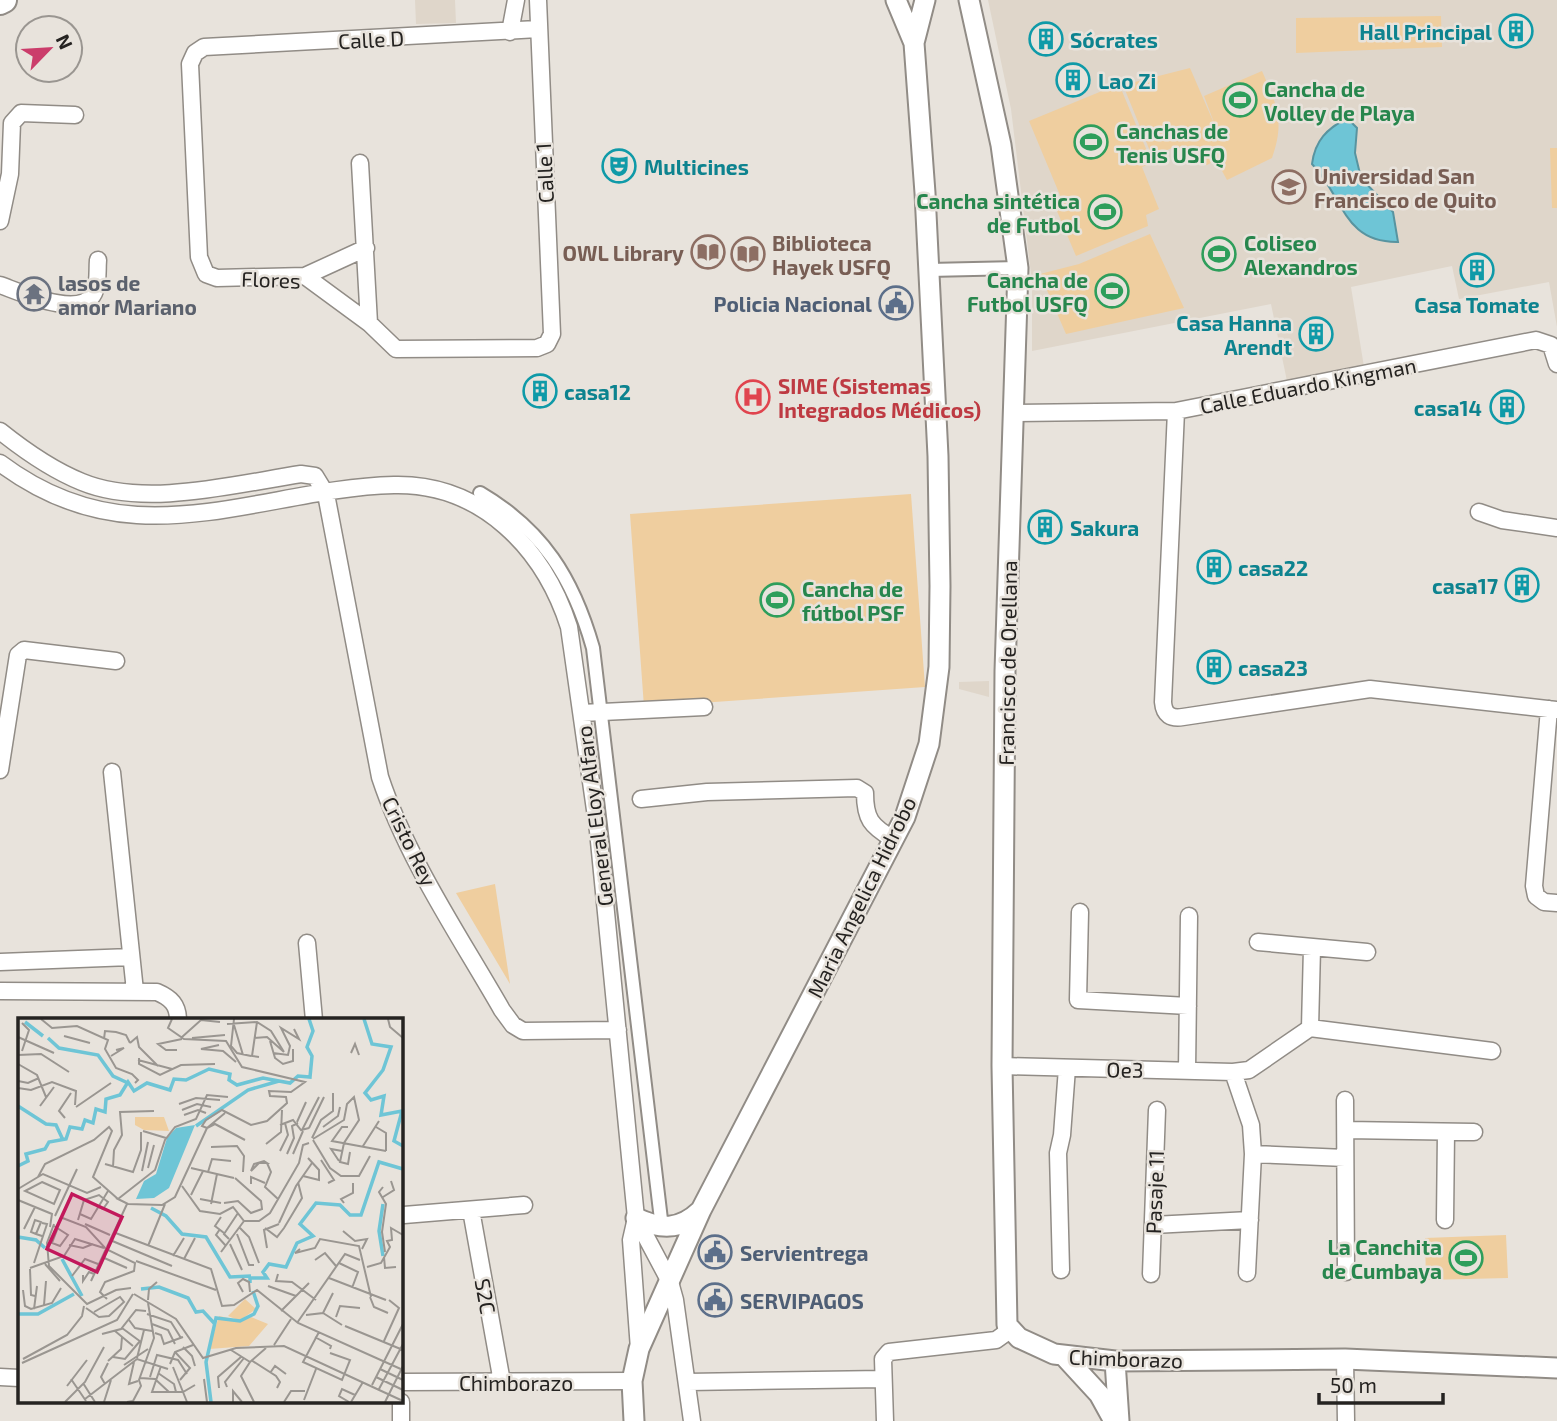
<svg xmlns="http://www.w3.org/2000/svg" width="1557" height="1421" font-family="'Exo 2',sans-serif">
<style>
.built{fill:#dfd6ca}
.green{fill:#efce9f}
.water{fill:#6ec5d6;stroke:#5894a0;stroke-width:2}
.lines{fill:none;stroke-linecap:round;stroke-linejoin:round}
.pedestrian-casing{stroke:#918c86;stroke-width:16}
.minor-casing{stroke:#918c86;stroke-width:19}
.tertiary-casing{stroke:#918c86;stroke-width:23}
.primary-casing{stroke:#918c86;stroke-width:28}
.pedestrian{stroke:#fff;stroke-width:12}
.minor{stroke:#fff;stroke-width:16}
.tertiary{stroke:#fff;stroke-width:19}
.primary{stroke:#fff;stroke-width:24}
.labels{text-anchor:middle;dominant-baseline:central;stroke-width:5;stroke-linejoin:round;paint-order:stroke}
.culture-label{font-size:21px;font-weight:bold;fill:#0d838f;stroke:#e8e3dc;text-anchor:start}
.street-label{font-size:21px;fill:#252321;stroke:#e8e3dc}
.leisure-label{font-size:21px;font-weight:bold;fill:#27864d;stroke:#e8e3dc;text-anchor:start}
.education-label{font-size:21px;font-weight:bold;fill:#785e54;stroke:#e8e3dc;text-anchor:start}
.worship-label{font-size:21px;font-weight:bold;fill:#5b616d;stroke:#e8e3dc;text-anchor:start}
.service-label{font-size:21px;font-weight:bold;fill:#4e5e75;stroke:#e8e3dc;text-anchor:start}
.health-label{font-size:21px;font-weight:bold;fill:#be3a42;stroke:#e8e3dc;text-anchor:start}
.inset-river{fill:none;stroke:#6ec5d6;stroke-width:3.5}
.inset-road{fill:none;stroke:#9a9691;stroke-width:2}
.view{fill:#c2185b;fill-opacity:0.15;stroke:#c2185b;stroke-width:3.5}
.inset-edge{fill:none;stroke:#252321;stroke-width:3.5}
</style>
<rect width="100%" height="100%" fill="#e8e3dc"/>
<path class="built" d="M415 0H455L456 23 416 24Z
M988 0H1557V327L1549 282 1459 299 1452 266 1351 287 1365 373 1288 386 1271 304 1032 351V282L1011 109Z
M989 681V697L959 689V682Z"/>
<path class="green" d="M1441 16 1442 47 1296 53V18Z
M1190 68 1216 128 1204 96 1262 71C1277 105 1285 122 1272 158L1227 180 1216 160 1207 165 1177 146 1152 156 1123 85Z
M1119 84 1152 163 1142 167 1159 209 1146 215 1148 226 1076 256 1054 204 1062 200 1029 121Z
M1550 148H1557V208H1552Z
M1150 234 1184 308 1066 334 1040 274 1079 264Z
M911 494 925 687 644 707 630 514Z
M495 884 510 984 456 893Z
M1506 1235 1508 1278 1426 1280 1425 1238Z"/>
<path class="water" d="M1347 118 1357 128 1355 153 1361 178 1393 212 1398 242C1343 243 1344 197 1312 164 1315 140 1327 129 1347 118Z"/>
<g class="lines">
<defs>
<path id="pedestrian" d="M929 270 1018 268
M480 493C543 530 573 578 593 648L662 1228"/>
<path id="minor" d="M538 0 552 334 547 344 537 348 396 349 369 323 305 276 217 278 206 274 199 257 190 64 195 53 204 47 538 29
M510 32 516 0
M360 163 369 323
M0 221 10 174 12 123 21 113 75 115
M305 276 366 248
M0 285C20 292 81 320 94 293 99 283 97 271 98 260
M1176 411 1163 702C1164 715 1171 719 1183 717L1370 689 1557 710
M1016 413 1176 411 1536 340 1551 345 1557 364
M0 431C25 451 52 470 82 482 145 508 235 484 301 474L315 476 326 494 380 777C407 859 459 935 502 1010L513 1025 523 1031 618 1030
M0 463C40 493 86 512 137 515 224 520 307 487 394 485 482 483 544 549 569 627L598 831 636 1218 631 1240 639 1349
M1479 512 1502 520 1557 528
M1549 709 1534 886 1536 896 1544 902 1557 903
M582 713 704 707
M0 770 18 655 24 650 116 661
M112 772 135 991
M641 799 707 792 857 788 865 793C865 819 871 826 893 839
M1080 912 1078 1000 1188 1006
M1258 942 1367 952
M307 943 314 1020
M0 962 131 957
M0 991 157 992C171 998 178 1005 178 1020
M1310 1028 1312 948
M1002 1066 1233 1072 1249 1070 1310 1028 1492 1051
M1187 1070 1189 916
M1233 1072 1251 1125 1253 1154 1247 1273
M1345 1100 1346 1272
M1346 1130 1474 1132
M1253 1154 1345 1158
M471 1210 502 1382
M404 1215 524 1205
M636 1218 670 1282 675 1300 692 1421
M1445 1220 1446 1132
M1153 1225 1250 1220
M1061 1270 1058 1153 1062 1135 1067 1068
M1151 1274 1157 1110
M1345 1359 1346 1421
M0 1377 19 1378
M401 1382 632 1381
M688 1382 883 1379
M401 1402V1421
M885 1421 883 1359 889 1352 996 1340 1010 1330"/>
<path id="tertiary" d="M896 0 914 43
M969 0 1001 145 1018 268 1005 671 1002 1066 1007 1325 1019 1338 1054 1354 1115 1361 1345 1359 1557 1368
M636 1218C660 1229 679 1231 700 1211
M1065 1357 1099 1394 1114 1421
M1115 1361 1119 1421
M634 1421 632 1381 639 1349 701 1210 905 817 929 744 939 667 940 586 938 456 925 193 914 43 925 0"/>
<path id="primary" d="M0 2 4 0"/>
</defs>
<use href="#pedestrian" class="pedestrian-casing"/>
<use href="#minor" class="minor-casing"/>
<use href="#tertiary" class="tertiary-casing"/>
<use href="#primary" class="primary-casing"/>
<use href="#pedestrian" class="pedestrian"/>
<use href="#minor" class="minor"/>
<use href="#tertiary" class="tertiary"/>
<use href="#primary" class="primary"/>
</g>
<defs>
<symbol id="building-ring" viewBox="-11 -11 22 22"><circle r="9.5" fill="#e8e3dc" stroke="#0f9aa8" stroke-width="1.5"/><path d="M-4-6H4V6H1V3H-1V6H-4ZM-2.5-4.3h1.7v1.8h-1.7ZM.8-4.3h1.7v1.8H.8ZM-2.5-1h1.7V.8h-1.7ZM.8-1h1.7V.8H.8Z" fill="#0f9aa8"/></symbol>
<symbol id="stadium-ring" viewBox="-11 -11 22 22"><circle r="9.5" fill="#e8e3dc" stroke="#2e9e5b" stroke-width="1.5"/><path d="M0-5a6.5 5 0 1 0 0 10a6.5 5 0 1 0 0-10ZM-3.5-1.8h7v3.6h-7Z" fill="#2e9e5b"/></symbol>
<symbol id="theatre-ring" viewBox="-11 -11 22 22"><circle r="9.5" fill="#e8e3dc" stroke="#0f9aa8" stroke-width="1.5"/><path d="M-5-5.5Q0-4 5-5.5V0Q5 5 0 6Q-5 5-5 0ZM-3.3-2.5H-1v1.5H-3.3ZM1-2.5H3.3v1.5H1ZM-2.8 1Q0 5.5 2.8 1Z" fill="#0f9aa8"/></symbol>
<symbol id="university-ring" viewBox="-11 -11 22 22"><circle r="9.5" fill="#e8e3dc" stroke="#8d6e63" stroke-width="1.5"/><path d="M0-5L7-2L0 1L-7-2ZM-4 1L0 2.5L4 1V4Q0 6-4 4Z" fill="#8d6e63"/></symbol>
<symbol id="library-ring" viewBox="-11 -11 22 22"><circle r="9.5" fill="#e8e3dc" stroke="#8d6e63" stroke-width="1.5"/><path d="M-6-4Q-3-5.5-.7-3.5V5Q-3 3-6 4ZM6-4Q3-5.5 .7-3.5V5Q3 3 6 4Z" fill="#8d6e63"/></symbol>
<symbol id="temple-ring" viewBox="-11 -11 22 22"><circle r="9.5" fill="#e8e3dc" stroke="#6b7280" stroke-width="1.5"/><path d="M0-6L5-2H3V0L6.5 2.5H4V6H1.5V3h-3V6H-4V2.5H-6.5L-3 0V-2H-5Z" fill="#6b7280"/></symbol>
<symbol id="civic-ring" viewBox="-11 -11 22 22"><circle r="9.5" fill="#e8e3dc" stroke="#5c6f8a" stroke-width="1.5"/><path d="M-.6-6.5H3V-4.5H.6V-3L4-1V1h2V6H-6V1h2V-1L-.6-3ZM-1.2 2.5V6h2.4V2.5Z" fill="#5c6f8a"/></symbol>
<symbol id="hospital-ring" viewBox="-11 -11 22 22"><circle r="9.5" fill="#e8e3dc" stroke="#e0444e" stroke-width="1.5"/><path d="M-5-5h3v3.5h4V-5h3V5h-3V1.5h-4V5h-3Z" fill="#e0444e"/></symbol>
</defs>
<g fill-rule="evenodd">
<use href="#building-ring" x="1497" y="12" width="38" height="38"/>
<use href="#building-ring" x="1027" y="20" width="38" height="38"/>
<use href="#building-ring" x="1054" y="61" width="38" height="38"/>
<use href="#stadium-ring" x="1221" y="81" width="38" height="38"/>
<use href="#stadium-ring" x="1072" y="123" width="38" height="38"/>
<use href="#theatre-ring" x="600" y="147" width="38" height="38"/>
<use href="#university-ring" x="1270" y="168" width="38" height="38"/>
<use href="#stadium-ring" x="1086" y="193" width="38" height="38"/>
<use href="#library-ring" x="689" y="233" width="38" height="38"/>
<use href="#library-ring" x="729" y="235" width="38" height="38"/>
<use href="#stadium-ring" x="1200" y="235" width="38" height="38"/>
<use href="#building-ring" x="1458" y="251" width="38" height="38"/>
<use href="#stadium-ring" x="1093" y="272" width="38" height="38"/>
<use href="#temple-ring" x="15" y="275" width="38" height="38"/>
<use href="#civic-ring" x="877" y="284" width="38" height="38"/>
<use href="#building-ring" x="1297" y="315" width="38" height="38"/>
<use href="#building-ring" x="521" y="372" width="38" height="38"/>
<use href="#hospital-ring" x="734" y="378" width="38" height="38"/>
<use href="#building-ring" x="1488" y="388" width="38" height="38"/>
<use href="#building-ring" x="1026" y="508" width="38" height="38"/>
<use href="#building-ring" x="1195" y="548" width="38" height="38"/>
<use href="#building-ring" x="1503" y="566" width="38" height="38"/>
<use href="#stadium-ring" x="758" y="581" width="38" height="38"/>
<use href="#building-ring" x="1195" y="648" width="38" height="38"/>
<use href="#civic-ring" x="696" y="1233" width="38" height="38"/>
<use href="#stadium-ring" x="1447" y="1239" width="38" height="38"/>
<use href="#civic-ring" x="696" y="1281" width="38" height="38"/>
</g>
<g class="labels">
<g class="culture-label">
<text x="1492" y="31" text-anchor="end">Hall Principal</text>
<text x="1070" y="39">Sócrates</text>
<text x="1098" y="80">Lao Zi</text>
<text x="644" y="166">Multicines</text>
<text x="1477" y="304" text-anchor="middle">Casa Tomate</text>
<text x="1292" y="322" text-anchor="end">Casa Hanna<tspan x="1292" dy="24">Arendt</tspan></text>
<text x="564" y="391">casa12</text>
<text x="1482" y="407" text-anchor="end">casa14</text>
<text x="1070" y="527">Sakura</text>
<text x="1238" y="567">casa22</text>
<text x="1498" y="585" text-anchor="end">casa17</text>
<text x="1238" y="667">casa23</text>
</g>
<g class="street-label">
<text transform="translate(371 39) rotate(-3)">Calle D</text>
<text transform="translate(544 173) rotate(-93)">Calle 1</text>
<text transform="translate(271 279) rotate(2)">Flores</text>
<text transform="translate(1308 385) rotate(-11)">Calle Eduardo Kingman</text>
<text transform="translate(1007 663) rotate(-89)">Francisco de Orellana</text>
<text transform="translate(594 816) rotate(-97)">General Eloy Alfaro</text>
<text transform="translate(410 841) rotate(64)">Cristo Rey</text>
<text transform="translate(861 897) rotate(-64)">Maria Angelica Hidrobo</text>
<text transform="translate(1125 1069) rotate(1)">Oe3</text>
<text transform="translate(1154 1192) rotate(-88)">Pasaje 11</text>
<text transform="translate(486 1296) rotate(80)">S2C</text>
<text transform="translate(1126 1358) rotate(2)">Chimborazo</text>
<text x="516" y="1382">Chimborazo</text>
</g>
<g class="leisure-label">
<text x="1264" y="88">Cancha de<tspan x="1264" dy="24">Volley de Playa</tspan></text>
<text x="1116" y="130">Canchas de<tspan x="1116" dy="24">Tenis USFQ</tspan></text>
<text x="1080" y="200" text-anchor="end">Cancha sintética<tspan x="1080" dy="24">de Futbol</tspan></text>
<text x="1244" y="242">Coliseo<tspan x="1244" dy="24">Alexandros</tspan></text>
<text x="1088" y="279" text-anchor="end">Cancha de<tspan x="1088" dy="24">Futbol USFQ</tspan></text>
<text x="802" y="588">Cancha de<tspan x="802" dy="24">fútbol PSF</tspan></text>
<text x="1442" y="1246" text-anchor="end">La Canchita<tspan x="1442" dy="24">de Cumbaya</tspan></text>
</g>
<g class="education-label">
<text x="1314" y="175">Universidad San<tspan x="1314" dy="24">Francisco de Quito</tspan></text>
<text x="772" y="242">Biblioteca<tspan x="772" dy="24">Hayek USFQ</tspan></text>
<text x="684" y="252" text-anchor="end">OWL Library</text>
</g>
<g class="worship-label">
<text x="58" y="282">lasos de<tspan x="58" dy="24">amor Mariano</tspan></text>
</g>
<g class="service-label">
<text x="872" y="303" text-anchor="end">Policia Nacional</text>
<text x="740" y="1252">Servientrega</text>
<text x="740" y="1300">SERVIPAGOS</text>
</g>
<g class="health-label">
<text x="778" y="385">SIME (Sistemas<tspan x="778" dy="24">Integrados Médicos)</tspan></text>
</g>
</g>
<g transform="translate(18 1018)">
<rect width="385" height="385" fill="#e8e3dc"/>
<path d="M117 99H146L151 113 126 112 117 107ZM227 281 238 291 221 303 233 299 250 306 231 328 191 331 201 298 220 302 210 298Z" fill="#efce9f"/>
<path d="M177 107 151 170 136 180 118 181 126 163 138 156 149 120 158 110Z" fill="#6ec5d6"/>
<path class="inset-river" d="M346 1 354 26 373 29 365 52 347 75 353 82 366 78 363 97 384 93 376 123 385 128M7 4 25 18M30 20 41 30 80 37 95 58 110 65M0 88 28 106 38 107 45 122M178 108 230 72 261 63M0 148 10 143 8 136 27 131 31 124 48 121 52 109 64 111 67 102 75 105 78 91 87 94 88 81 102 77 110 64 116 73 129 65 152 72 156 61 168 62 191 51 212 56 211 62 219 67 245 60 272 65 280 58 292 59 294 38 289 29 295 13 291 1M133 190 148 198 164 216 188 219 212 259 233 258M0 219 18 222 27 230M365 238 361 213 365 186M44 241 64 278M232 265V260H249L245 254 251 246 268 249 279 225 295 218 282 206 298 185 322 187 332 197H343L361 144 385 151M123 271 141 269 170 280 178 294 185 293 196 305M0 296H20L56 276M193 384 188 344 198 300 222 303 236 296 240 288 235 273"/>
<path class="inset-road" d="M23 1 34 10 59 8 90 22 87 31 98 50 114 56 120 62 117 65M154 1 150 10 166 21 208 23 224 49 287 64 273 74 251 73 252 78 268 79 269 85 249 103 233 107 204 92 188 102 184 108 189 110M216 1 213 28 219 35 233 38M370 1 372 9 385 20M239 4 234 38 241 39M209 6 239 4 253 13 266 34M216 7 225 37M46 18 72 25M0 19 36 35M164 19 183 2 202 4M174 20 207 17M236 20 249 19 266 34M86 21 87 13 98 14 108 17 112 25M252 23 257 40 265 46 275 43V31M112 25 119 19 121 29 140 48M201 27 183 31 205 33 218 44M159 32H148L140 26 164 21M4 33 11 12 4 5M255 35 270 37 272 28 263 10 281 21 276 11M333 35 337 26 341 37M0 37 23 36 51 54M93 38 106 30 98 32M121 40V46L142 57 163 47 197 46M120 42 154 51M0 46 19 57 28 79M0 63 10 65 21 60M0 70 13 72 34 64 58 73 57 87M161 86 178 80 202 82M22 88 36 69M58 89 93 65M164 92 179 86 193 89M166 97 180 92 188 95M47 100 41 93 53 75M279 104 288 84M262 107 275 102 283 112 291 110M305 109 320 98 322 89M330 109H324L314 123 368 133M358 109 368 115V133M189 110 197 106 227 122M189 110 207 95M291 110 306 79M284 112 301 79M125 113 148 120M294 120 303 102 315 93V75M295 121 326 102 329 86 336 79 341 102 326 125 322 144 330 146 332 134M295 122 312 150 323 158H341L352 138M248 126 263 114 264 92M345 128 361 103M193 129 219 128 226 138 225 154M262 133 270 117 267 105M269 136 276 120 274 108 280 105M275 136 285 113M303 142 316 162 310 165M246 143 249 145H241L233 153 236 146ZM321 143 313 131 324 133M249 145 253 154 247 169 260 181M87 146 115 154 123 132V114M95 149 96 132 104 117 102 94 136 93M130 150 136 127M173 150 216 160M124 153 130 124M190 154 194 141 213 143M285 158 301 162V152L290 140M20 159 27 146 76 122 91 109 94 113 75 159 100 181M24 164 42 172 36 186 7 173ZM233 166V159L247 165M164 168 182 193 202 196 215 189 226 203H241L252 195 281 145 285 127 291 125M365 169 361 174 368 186 364 214 367 234M0 171 25 156 69 175 83 169M173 177 185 153M365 179 376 172 373 163M98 180 110 186 144 187 157 179 189 110M100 181 137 152 147 122 157 109 178 101 189 77 210 79M182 181 203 185M0 182 34 196 32 209M206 185 220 183 233 195 244 191 243 183 217 160M326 185 323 181 335 175V165M193 186 199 156M62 196 73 201 90 173M37 198 59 151M42 199 68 209 88 231 117 245 116 253 87 264 82 274 89 281M203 199 197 208 206 215M60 202 66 182 81 177 90 184 85 191 79 188M261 205 278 168 294 145M36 206 29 225 31 248 69 286 98 272 113 270M67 206 92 217M36 208 50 217 42 228 34 225 39 212M222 210 231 219 241 245M247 210 259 219 266 210 284 180 280 164M6 211 17 189M202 211 198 217 208 228M325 213 337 223 349 221 344 231M95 214 193 251 204 288 216 287 239 272 280 305 385 352M18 216 23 204 17 202 13 214 18 216 24 218M219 216 231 247H236M211 221 206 216 220 195M92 222 154 248M212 226 224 252M51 227 65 230 75 226M130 228 147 186M89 229 109 186M249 230 246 212 261 206M282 231 277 235 297 230 302 221 341 228 353 279M203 234 226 203M155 238 166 220M84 239 109 250M366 239 367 250 378 249M166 241 177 220M297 242 307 235 318 248M118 243 198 272M16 245 29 206 24 205M321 245 340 254 334 270M27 246 42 263M349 249 363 245 372 229 369 223 374 222 373 210 385 217M12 250 46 238 57 221 86 230M12 251 13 277 17 278M260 256 258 263 274 264 298 282M65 257V263L71 254 76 256M54 258 67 241 80 246M311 260 368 282M73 263 88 231M250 268 278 278M5 272 7 288 13 291 34 285 43 270M225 274 220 265 225 261 231 264 232 274M116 276 158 301 185 340 218 330 266 328 385 383M352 279 356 289 370 295M130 282 131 271 139 264M26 287 28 263M68 290 81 299 91 298 106 284 102 279 76 294M16 291 19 268M263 293 291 265M305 295 324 307M129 296 153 304 163 320M288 297 305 295 315 275M318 299 322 288 342 290M111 302 117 310 134 313M279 305 327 236 342 242M134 306 150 312 157 326M327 308 385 332M104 310 123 324M97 313 115 328M301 314 285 344 324 362 332 342 312 335M137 315 143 317 146 326 165 319M84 316 103 311 118 292 128 293M297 319 313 328 312 331M366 323 381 290 371 282M256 327 273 301M165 329 174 338 177 348M213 332 232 344 223 358 236 384M157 334 172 350 162 362M95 339 107 341 122 323M119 340 126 312M5 341 49 317 64 298 66 288M233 342 258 358 262 364 259 370M90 343 103 331 104 319M116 344 111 366 120 363M232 344 248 330M4 345 99 302 115 276M152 346 157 334 175 327M106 347 130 331M143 348 134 374H165L177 367M155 349 169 384M362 351 385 362M140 355 156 366 158 374M252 355 257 348 268 356M132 359 139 337 160 342 169 356M358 359 385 372M122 360 137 361 151 374M53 361 68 383M186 361 189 384M65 365 77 384M87 366 83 359 90 345M354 367 385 306M49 368 69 342M209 369 207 364 226 340M201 370 200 359 223 339M361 371 385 326M67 381 119 341 150 351M286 382 298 351M47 384 67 364 86 329M86 384 93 362M109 384 115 383 123 368 121 362 136 320 130 285M215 384V373L224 384M266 384 273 373H287M331 384 321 378 324 371 337 377M333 384 345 364M367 384 385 348"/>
<path class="view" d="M54 176 104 199 79 254 29 231Z"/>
<rect width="385" height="385" class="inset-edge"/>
</g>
<g transform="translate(49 49) rotate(65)"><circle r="33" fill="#e8e3dc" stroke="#9a9691" stroke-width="2"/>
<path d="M0-5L12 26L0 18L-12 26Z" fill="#cb3d6b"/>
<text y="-10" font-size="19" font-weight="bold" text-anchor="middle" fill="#252321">N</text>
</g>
<path d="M1319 1393v10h124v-10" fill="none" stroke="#252321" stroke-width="3.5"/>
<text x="1330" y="1393" font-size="21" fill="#252321" stroke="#e8e3dc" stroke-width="5" paint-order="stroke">50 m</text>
</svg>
